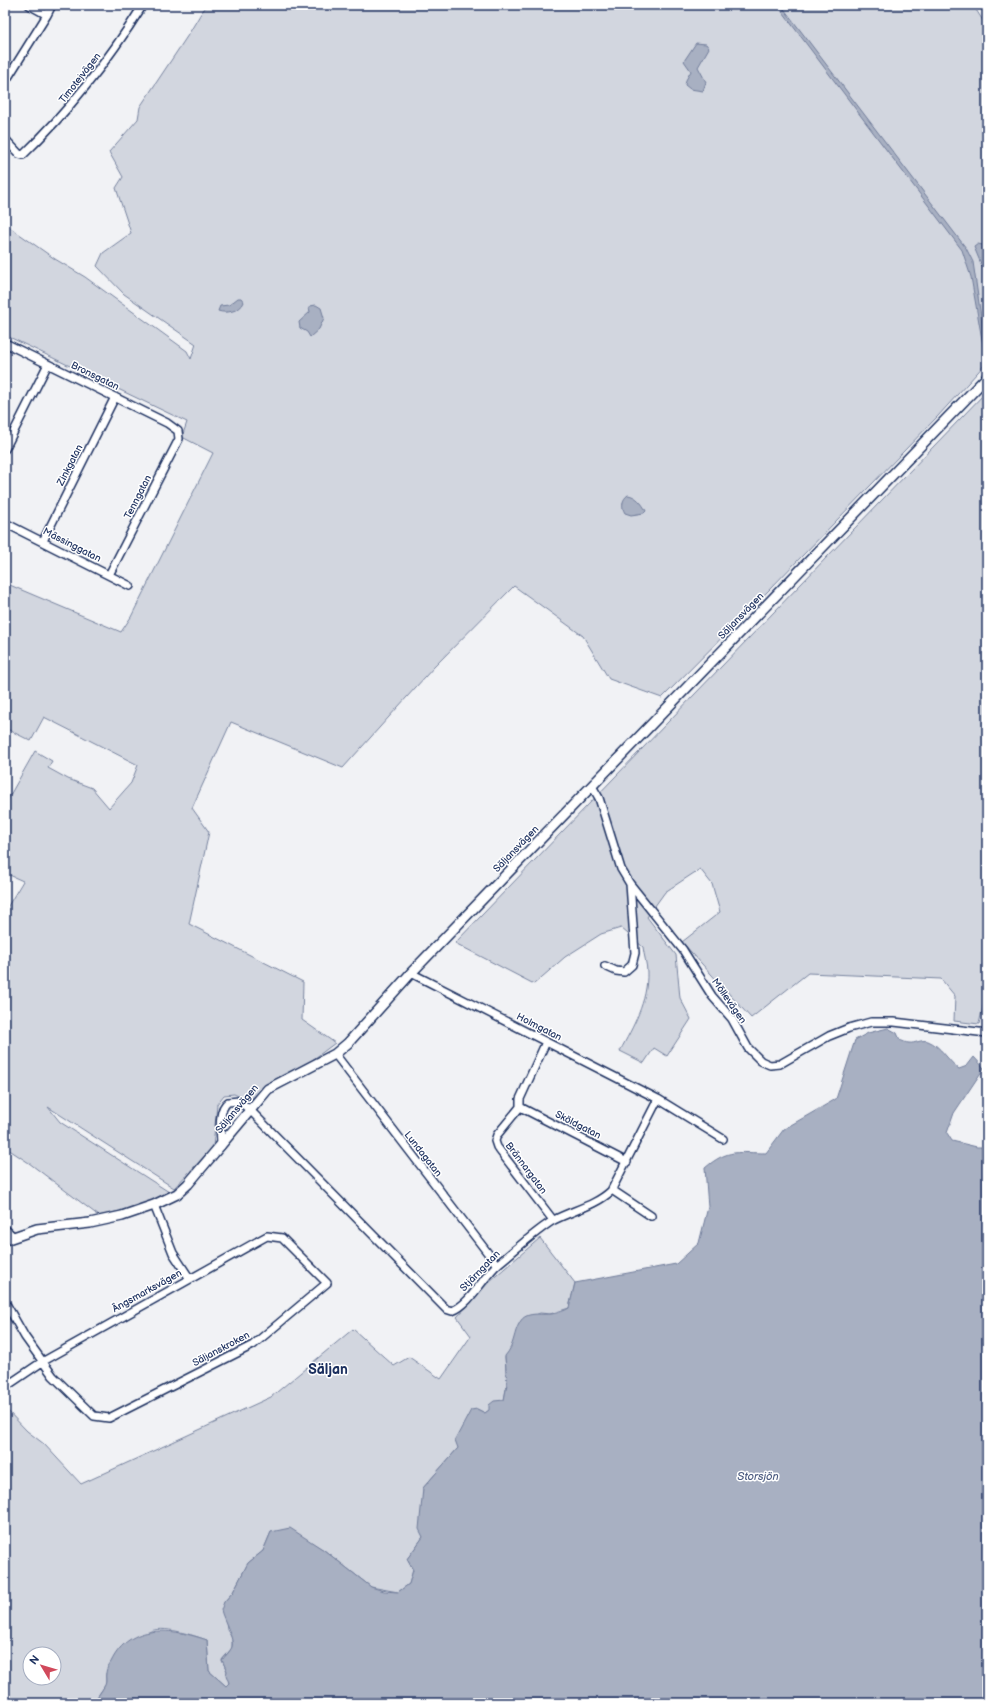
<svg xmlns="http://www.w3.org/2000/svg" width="992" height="1708" font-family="'Balsamiq Sans',sans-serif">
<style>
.green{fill:#d2d6df;stroke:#76829e;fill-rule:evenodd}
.water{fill:#a8b0c2;stroke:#707c9a}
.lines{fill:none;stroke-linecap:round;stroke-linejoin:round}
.minor-casing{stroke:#1b2f5e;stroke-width:10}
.tertiary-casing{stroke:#1b2f5e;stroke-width:12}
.minor{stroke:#fff;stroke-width:7}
.tertiary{stroke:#fff;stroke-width:9}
.labels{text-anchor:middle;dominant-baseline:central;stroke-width:3;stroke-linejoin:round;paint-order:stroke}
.street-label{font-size:10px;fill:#1b2f5e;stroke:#fff}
.water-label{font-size:11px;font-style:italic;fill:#4c5c81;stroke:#fff}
.district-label{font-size:14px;font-weight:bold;fill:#1b2f5e;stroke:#fff}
</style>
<rect width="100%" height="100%" fill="#f1f2f5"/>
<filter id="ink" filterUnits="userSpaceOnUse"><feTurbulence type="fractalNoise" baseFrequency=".025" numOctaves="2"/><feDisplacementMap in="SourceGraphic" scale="8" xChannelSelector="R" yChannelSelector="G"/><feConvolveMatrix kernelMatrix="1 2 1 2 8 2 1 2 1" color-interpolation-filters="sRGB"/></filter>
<g filter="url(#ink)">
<path class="green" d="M206 5H973L987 27V362L938 416 769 590 662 698 609 679 583 636 514 586 434 667 343 768 231 722 192 808 209 832 189 924 303 982 302 1020 335 1043 311 1061 269 1083 249 1101 234 1094 224 1095 217 1104 213 1147 174 1188 48 1107 60 1122 169 1192 141 1206 99 1216 29 1163 5 1147V911L23 881 5 873V804L35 751 52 761 48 768 68 779 92 788 109 808 131 783 138 765 44 717 31 741 5 728V583L121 632 131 617 213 453 182 437 187 422 5 335V224L55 259 85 277 187 351 191 359 196 344 124 294 97 266 103 253 131 233 116 188 123 177 109 152 138 119 140 107 188 35Z
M987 391V1000L984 1002 979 1024 954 1021 955 996 941 979 808 973 751 1018 682 942 720 912 712 884 700 869 665 892 647 917 676 955 680 998 691 1019 667 1056 654 1048 644 1063 620 1051C633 1027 648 1001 647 972 647 964 644 956 643 947L621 928 601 934 565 957 534 984 455 943Z
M540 1238 575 1283 569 1308 550 1314 540 1313 520 1322 512 1349 505 1357 507 1384 504 1400 485 1413 477 1409 458 1448 423 1488V1537L407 1559 413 1570 409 1584 398 1592 371 1587 324 1550 310 1542 271 1532 263 1551 248 1563 233 1592 224 1602 227 1630 232 1638V1648L222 1660 227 1671 229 1683 226 1686 209 1671 207 1640C195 1636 161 1624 149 1632 137 1639 117 1662 106 1673V1684L93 1703H5V1408L27 1431 44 1444 81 1484 271 1397 353 1329 394 1366 409 1357 441 1379 471 1336 457 1317 490 1281ZM30 1654H54V1678H30Z"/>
<path class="water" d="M777 5H781L966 248 973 262 987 359 984 351 971 277 962 250Z
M696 43 706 44 709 48 698 67 706 82 703 91 690 89 685 85 686 80 691 71 684 61Z
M978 244 987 246V271H984L974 247Z
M238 298H241L244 302C241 311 226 314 218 311L220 306 229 305Z
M316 305 321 308 324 318 319 329 310 337 307 332 300 328 299 322 310 312 309 308 310 306Z
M628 495C636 496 642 503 646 511L644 513 631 515 625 513C621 507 622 499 628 495Z
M888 1028 897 1033 900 1040C902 1041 906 1043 909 1043 915 1044 921 1039 928 1041 941 1046 948 1061 959 1069L967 1066 974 1057 984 1068 954 1113 947 1133 952 1141 977 1147H987V1703H93C97 1697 102 1691 105 1685 107 1681 105 1677 106 1673 106 1669 109 1665 111 1662 130 1622 172 1628 207 1640L209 1671 226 1686 229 1683 226 1675 227 1671 222 1660C224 1657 230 1652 232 1647 235 1640 223 1619 221 1610L224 1602 233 1592 248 1563 263 1551 271 1532 290 1528 324 1550 371 1587 384 1591 398 1592 409 1584 413 1570 407 1559 423 1537 419 1529 423 1488 458 1448 455 1440 471 1410 477 1409 485 1413 489 1410V1405L494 1401 504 1400 507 1384 505 1356C515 1345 513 1333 520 1322 526 1311 541 1315 551 1314 558 1313 564 1311 569 1308L575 1283 676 1264 699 1243 708 1207 705 1168C728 1148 739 1153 766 1153L784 1129 836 1099 855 1040 868 1033Z"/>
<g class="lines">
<defs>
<path id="minor" d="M47 15 52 5
M5 78 7 79 47 15 29 5
M5 139 19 154 23 155C71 109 108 61 143 5
M5 343 167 423 178 431 179 439 109 575
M5 449 48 364
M5 523 130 586
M43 541 115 397
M592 786 599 798 621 869 630 884 683 950 712 996 732 1019 748 1048 761 1061 770 1065 780 1064 829 1036 849 1028 871 1022H894L987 1033
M605 966 616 971 624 972 632 965 635 953 630 884
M411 973 658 1099
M546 1042 520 1099V1107L497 1135 495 1141 497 1147 553 1220
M335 1054 497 1265
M520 1107 627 1162
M221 1146C221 1134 217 1110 228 1102L239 1101 250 1110 446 1309 452 1311C471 1304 484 1275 499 1263 514 1251 538 1229 554 1220 573 1210 595 1206 611 1191L658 1099 723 1139
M612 1190 651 1216
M154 1205 173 1253 190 1279
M5 1229 14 1237
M5 1302 25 1337 53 1376 94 1416 109 1418 253 1345 327 1283 282 1238 267 1236 42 1362 5 1387"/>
<path id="tertiary" d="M5 1240 37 1229 90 1223 122 1216 154 1205 177 1194 188 1184 268 1089 335 1054 348 1043 411 973 987 377"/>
</defs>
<use href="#minor" class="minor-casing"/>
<use href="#tertiary" class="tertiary-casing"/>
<use href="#minor" class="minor"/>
<use href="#tertiary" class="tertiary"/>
</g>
</g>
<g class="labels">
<g class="street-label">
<text transform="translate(80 78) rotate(-52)">Timotejvägen</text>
<text transform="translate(95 376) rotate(26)">Bronsgatan</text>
<text transform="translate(70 465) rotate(-63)">Zinkgatan</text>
<text transform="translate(138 497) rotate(-63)">Tenngatan</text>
<text transform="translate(72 545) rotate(27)">Mässinggatan</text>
<text transform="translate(741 616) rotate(-46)">Säljansvägen</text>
<text transform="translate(516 849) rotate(-46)">Säljansvägen</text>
<text transform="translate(729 1001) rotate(55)">Möllevägen</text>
<text transform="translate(539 1027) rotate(27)">Holmgatan</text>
<text transform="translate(237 1109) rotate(-50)">Säljansvägen</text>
<text transform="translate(578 1125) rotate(27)">Sköldgatan</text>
<text transform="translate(423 1154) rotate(52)">Lundagatan</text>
<text transform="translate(526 1168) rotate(53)">Brännargatan</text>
<text transform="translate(480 1271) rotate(-46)">Stjärngatan</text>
<text transform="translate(147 1291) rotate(-29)">Ängsmarksvägen</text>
<text transform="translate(221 1349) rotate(-28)">Säljanskroken</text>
</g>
<g class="water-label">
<text x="758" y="1476">Storsjön</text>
</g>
<g class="district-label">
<text x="328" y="1369">Säljan</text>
</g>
</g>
<rect width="992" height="1708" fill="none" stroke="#fff" stroke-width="20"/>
<rect x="10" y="10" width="972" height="1688" fill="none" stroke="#1b2f5e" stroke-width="1.5" filter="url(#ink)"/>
<g transform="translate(42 1666) rotate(308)"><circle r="19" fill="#ffffff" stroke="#a4acbf"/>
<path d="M0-3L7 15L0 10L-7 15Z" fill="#d1495b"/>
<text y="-6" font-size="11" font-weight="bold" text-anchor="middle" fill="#1b2f5e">N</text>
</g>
</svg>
